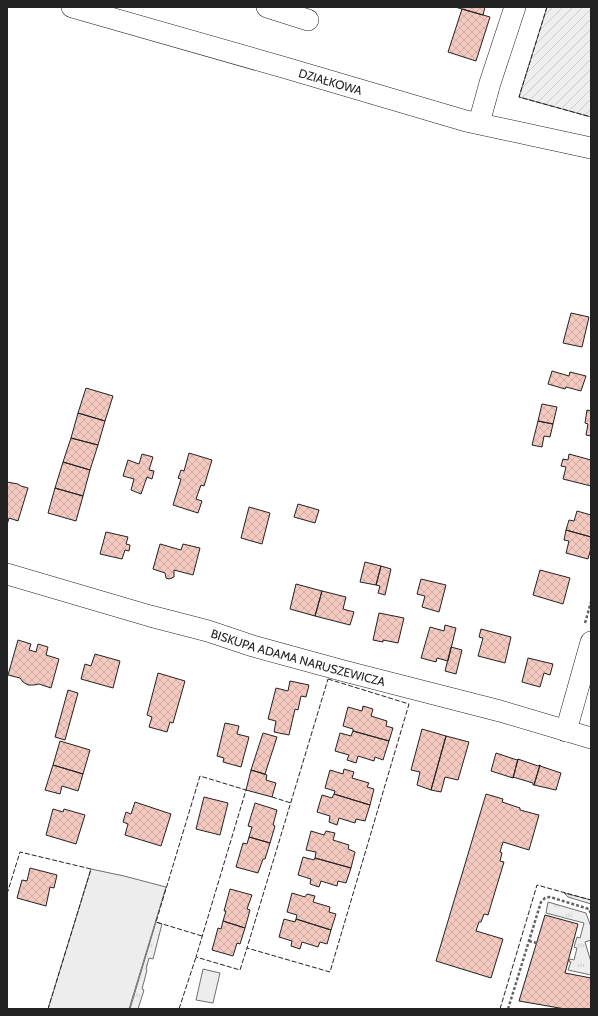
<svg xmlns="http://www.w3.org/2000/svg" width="598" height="1016" font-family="Cabin,sans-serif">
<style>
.grass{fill:url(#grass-tufts);stroke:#6f6f6f}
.garden{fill:url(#garden-furrows);stroke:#6f6f6f}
.parking{fill:#ededed;stroke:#6f6f6f}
.building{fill:url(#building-cross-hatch);stroke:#222}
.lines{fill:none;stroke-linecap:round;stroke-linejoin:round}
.minor-casing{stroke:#222;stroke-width:22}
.path{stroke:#646464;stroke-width:2.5;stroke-dasharray:3 2;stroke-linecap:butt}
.minor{stroke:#fff;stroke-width:21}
.fence{stroke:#222;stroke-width:1;stroke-dasharray:5 2;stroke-linecap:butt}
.labels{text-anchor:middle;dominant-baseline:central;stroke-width:3;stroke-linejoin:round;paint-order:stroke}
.street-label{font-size:12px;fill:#222;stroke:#fff}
</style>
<defs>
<pattern id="grass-tufts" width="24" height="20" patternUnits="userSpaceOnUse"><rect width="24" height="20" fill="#eee"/><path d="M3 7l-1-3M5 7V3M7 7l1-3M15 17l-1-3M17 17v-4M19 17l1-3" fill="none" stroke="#ccc"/></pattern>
<pattern id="garden-furrows" width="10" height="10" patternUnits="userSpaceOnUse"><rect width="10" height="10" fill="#eee"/><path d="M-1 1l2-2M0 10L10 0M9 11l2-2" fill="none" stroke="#ccc"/></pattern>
<pattern id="building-cross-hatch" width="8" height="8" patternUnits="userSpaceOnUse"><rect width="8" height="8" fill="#f3c9c0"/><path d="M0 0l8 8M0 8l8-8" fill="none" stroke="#d0aca5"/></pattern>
</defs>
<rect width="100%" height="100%" fill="#fff"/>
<path class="grass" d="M564 893 591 900V904L568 897Z
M548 902 586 913 591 927V940L585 942 591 962V975L568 970 571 962H569L570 959 574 960 577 948 574 947 577 937 580 938 584 923 546 913Z
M156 922 162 924 153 959 149 958 146 969 147 970 142 989 144 990 138 1009H130Z"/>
<path class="garden" d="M547 7H591V117L519 97Z"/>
<path class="parking" d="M91 869 124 876 166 887 129 1009H48Z
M203 969 220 973 213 1003 196 1000Z"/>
<path class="building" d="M455 7H485L483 15Z
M462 9 490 17 476 61 448 52Z
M571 313 589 317 582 347 563 343Z
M552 371 569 376 570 372 586 376 581 391 566 387 565 389 548 384Z
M86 388 113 396 105 421 78 413Z
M542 404 557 407 553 424 538 421Z
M587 410 591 411V436L586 435 588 424 585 423Z
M78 413 105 421 98 445 71 438Z
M538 421 553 424 550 437 544 436 542 447 532 445Z
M71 438 98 445 90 470 63 462Z
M189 453 212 460 204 486 201 485 196 499 202 501 198 513 173 505 181 479 178 478 181 470 184 471Z
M142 454 153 457 149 470 154 471 152 479 147 477 141 494 131 490 134 479 123 476 128 460 139 464Z
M569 454 591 460V486L563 479 566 467 561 466 563 459 568 460Z
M63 462 90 470 83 496 55 488Z
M7 482 18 484 21 486 28 488 18 521 9 518 7 525Z
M55 488 83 496 76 521 48 513Z
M298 504 319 510 315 523 294 517Z
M249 507 270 513 262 544 241 538Z
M577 511 591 515V537L566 530 569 520 574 521Z
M566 530 591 537V548L588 559 566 553 569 541 564 540Z
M106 532 128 537 126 544 130 545 129 551 125 550 122 559 100 554Z
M160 544 181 550 183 544 200 548 193 575 174 570V577L169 579 166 578 165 573 153 569Z
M365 562 381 566 376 585 360 582Z
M381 566 391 569 385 595 378 593 380 586 376 585Z
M540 570 570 578 563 604 533 595Z
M421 579 446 585 439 612 422 607 425 596 417 594Z
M296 584 322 591 315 616 290 609Z
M322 591 346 597 343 609 354 612 350 625 315 616Z
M379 613 404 618 398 643 383 640V642L373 640Z
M445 625 456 628 448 661 437 658 436 662 421 658 430 627 444 631Z
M481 629 511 637 505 663 478 656 483 638 479 637Z
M18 640 31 644 29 650 36 652 38 644 48 647 46 655 59 659 51 688 39 684 34 685H28L23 682 20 678 8 675Z
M451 647 462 650 456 674 445 671Z
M95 654 120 661 113 688 81 679 85 664 91 666Z
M528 658 553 664 550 675 544 673 540 687 522 682Z
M158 673 185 681 173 723 170 722 167 732 149 727 152 717 147 715Z
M290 681 309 685 306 697 301 696 298 710 295 709 289 735 274 732 276 721 268 719 276 688 288 691Z
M68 690 78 693 65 740 55 737Z
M363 706 373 709 371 716 387 721 386 726 393 728 389 741 353 731V729L343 726 348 707 362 711Z
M225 723 239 726 237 734 249 737 241 767 223 762 224 758 217 756Z
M422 729 446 736 431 790 417 785 420 772 411 770Z
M353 731 389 741 383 760 375 757 374 761 358 756 356 763 347 760 349 755 335 751 340 733 351 736Z
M263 733 277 737 265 774 251 770Z
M446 736 469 742 458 780 445 777 441 792 431 790Z
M60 741 90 750 83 774 53 765Z
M496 753 517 760 518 759 513 778 491 771Z
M518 759 538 766 540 765 534 785H533V783L513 777V778Z
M53 765 83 774 78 791 62 786 60 794 45 790Z
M540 765V766L561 773 556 790 534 785Z
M344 769 354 772 352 778 369 783 367 787 374 789 370 805 334 794 335 791 325 788 330 770 343 774Z
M251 770 267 775 266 780 276 783 272 797 246 790Z
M334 794 370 805 365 821 356 819 355 823 339 818 337 825 329 822 330 816 317 812 322 795 332 798Z
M486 794 503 799 502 802 520 808V810L539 815 529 850 503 842 500 852 502 853 500 861 504 862 488 915 484 914 481 922H479L476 931 503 939 491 978 436 961Z
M204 797 228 803 220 835 196 829Z
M135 802 171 814 161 846 125 835 128 824 123 822 126 812 131 814Z
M255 803 277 810 273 825 275 826 270 843 249 837 252 827 248 826Z
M53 809 63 812 64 809 85 815 76 844 46 835Z
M311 831 324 835 326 831 335 833 333 840 349 845 348 849 355 852 351 868 315 858 316 852 306 850Z
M249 837 270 843 265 859H263L258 873 236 867 243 843 247 844Z
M303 857 314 860 315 858 351 868 346 883 338 881 337 886 321 881 319 887 310 884 311 879 298 875Z
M30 868 57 875 54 888 50 887 46 906 17 898 22 880 27 881Z
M230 889 252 895 247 909 250 910 245 928 223 921 226 911H224Z
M292 893 305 897 307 894 315 896 313 902 330 907 329 912 336 914 331 930 296 919 297 915 287 912Z
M545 915 578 924 565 973 591 978V1009H565L519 1001Z
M284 919 295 922 296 919 331 930 327 944 320 942 318 947 302 942 300 949 291 946 292 941 279 937Z
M223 921 245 928 240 944 237 943 233 956 212 950 218 928 221 929Z"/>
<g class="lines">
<defs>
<g id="minor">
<path id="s1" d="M72 7 286 68 466 121 591 148"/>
<path d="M267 7 308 20"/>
<path d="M479 123 490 83 515 7"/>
<path id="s2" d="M7 574 150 616 208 631 253 646 344 671 500 711 591 738"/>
<path d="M566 731 591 642"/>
</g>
</defs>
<use href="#minor" class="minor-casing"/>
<path class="path" d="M585 623 591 602
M529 941 537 943
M508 1009 541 902 545 898 550 897 589 909 591 914"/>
<use href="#minor" class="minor"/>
<path class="fence" d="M547 7 519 97 591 117
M328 679 409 704 330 972 247 948Z
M272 797 291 803
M7 894 20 852 91 869 48 1009
M202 936 156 922 200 776 246 790 196 957 240 970 247 948
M179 1009 196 957
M500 1009 537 885 591 900"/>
</g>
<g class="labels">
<g class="street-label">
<text stroke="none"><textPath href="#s1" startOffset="269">DZIAŁKOWA</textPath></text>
<text stroke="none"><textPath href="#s2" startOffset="303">BISKUPA ADAMA NARUSZEWICZA</textPath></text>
</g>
</g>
<rect width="598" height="1016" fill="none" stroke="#222222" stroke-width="16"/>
</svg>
